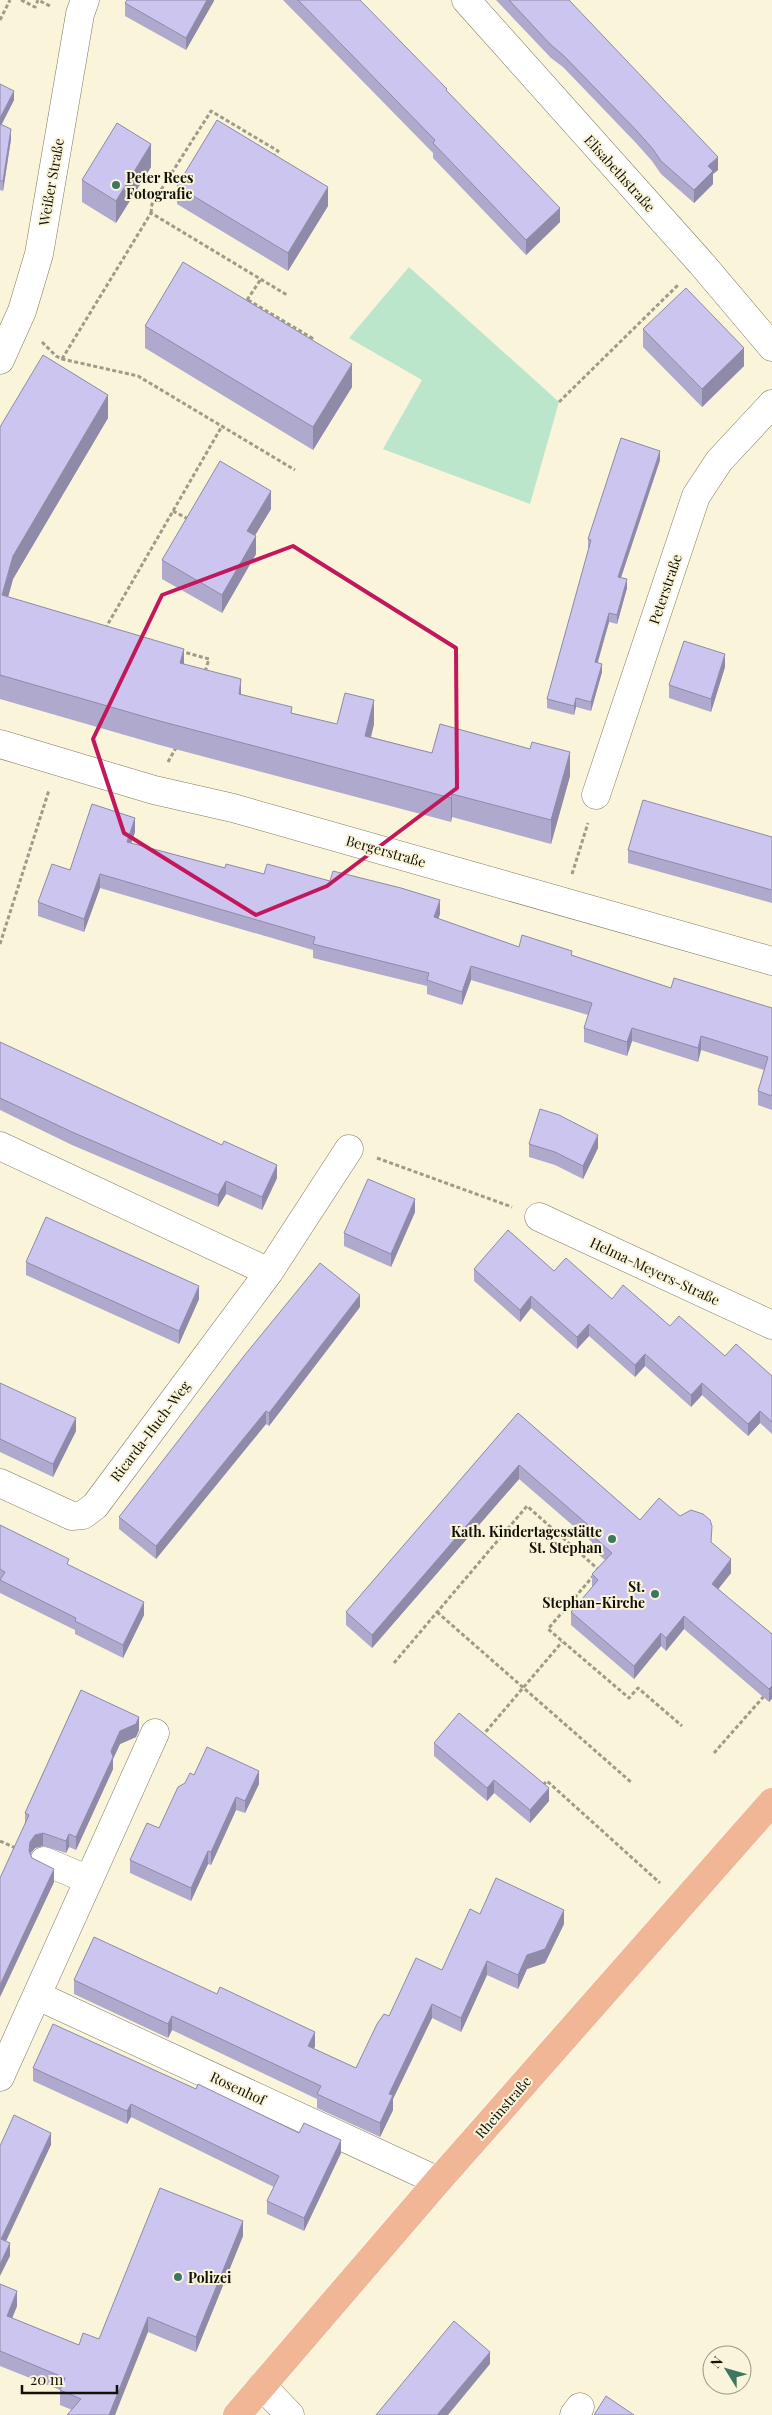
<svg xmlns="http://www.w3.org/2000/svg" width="772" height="2415" font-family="'Playfair Display',serif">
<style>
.green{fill:#bbe6cc}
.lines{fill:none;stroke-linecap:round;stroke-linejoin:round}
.minor-casing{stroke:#7f7963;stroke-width:29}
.major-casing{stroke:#fff;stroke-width:29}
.path{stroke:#9f9b88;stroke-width:3;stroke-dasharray:4 2.5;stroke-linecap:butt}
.minor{stroke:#fff;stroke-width:28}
.major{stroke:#f1b695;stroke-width:28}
.wall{fill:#afa9ce}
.shaded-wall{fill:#8f8aa7}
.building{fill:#ccc5ef;stroke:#8f8aa7}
.marked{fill:none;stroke:#c2185b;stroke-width:4;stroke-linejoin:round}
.poi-dot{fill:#3c7761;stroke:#f9f4da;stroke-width:2}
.labels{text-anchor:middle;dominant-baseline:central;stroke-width:4;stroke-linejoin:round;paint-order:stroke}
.street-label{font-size:14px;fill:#121007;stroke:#f9f4da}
.poi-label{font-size:14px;font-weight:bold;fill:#121007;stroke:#f9f4da;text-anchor:start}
</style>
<rect width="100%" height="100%" fill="#f9f4da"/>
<path class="green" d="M409 267 559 402 530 504 383 449 422 380 349 338Z"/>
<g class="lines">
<defs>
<path id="minor" d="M466 0 701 263 772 347
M0 360 22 311 39 254 80 14 85 0
M0 744 154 790 233 808 772 961
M596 795 696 496 719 461 772 404
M0 1146 269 1272
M539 1217 772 1325
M0 1483 72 1516 83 1515 95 1506 269 1272 349 1149
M44 1861 89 1880
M38 1996 438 2181
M0 2077 155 1733
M262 2386 290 2415
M574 2415 580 2407"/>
<path id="major" d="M237 2415 438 2181 772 1802"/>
</defs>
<use href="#minor" class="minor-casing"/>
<use href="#major" class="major-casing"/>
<path class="path" d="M21 0 35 7 38 0 50 6
M0 20 10 0
M151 213 152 204 211 111 278 151 273 157
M247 300 261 279
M248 300 312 338 309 342
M42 342 56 356 62 359 138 376 295 470
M62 359 151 213 287 295
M559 402 679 284
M173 511 190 520
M105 629 222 426
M180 651 209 659 205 672
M168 762 177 746
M572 874 588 823
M0 944 49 790
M377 1158 512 1207
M594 1575 548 1629 629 1698 638 1688 682 1726
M437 1612 632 1783
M394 1663 527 1506 599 1570
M485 1736 483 1735 562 1642
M714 1753 765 1695
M543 1785 547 1781 660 1883
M0 1841 18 1849"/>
<use href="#minor" class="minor"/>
<use href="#major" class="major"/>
</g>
<path class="wall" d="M214 0 186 50 125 16V3Z
M283 0H360L560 222 526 255 433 158V153Z
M496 0H569L718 170 713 174V184L694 203 661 174 652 161 636 143 563 67 551 58Z
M0 84 14 100 2 124 11 139 3 191 0 190Z
M151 167 116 223 82 202V180Z
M177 186 328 206 288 271 177 204Z
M145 326 352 387 313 450 145 348Z
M643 329 744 366 702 407 643 347Z
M108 418 13 579 8 597 184 664 241 694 292 713 337 724H374L371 737 432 753 570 776 551 844 452 817 451 822 156 744 0 699V427Z
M660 460 621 578 627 588 617 624 609 622 598 662 602 672 591 711 576 707 574 715 547 708V699L589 548H588V539Z
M271 509 255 535 256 554 222 613 162 579V560Z
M725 667 711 712 669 698V685Z
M135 832 131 843 225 868 264 874 440 914 438 919 519 947 572 955 671 988 772 1008V1110L758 1105V1091L764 1070 701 1050 698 1062 632 1041 627 1056 584 1042V1028L588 1015 471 980 462 1005 427 994V986L313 958V950L100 888 84 932 38 916V902L70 870Z
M772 837V903L628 863V850Z
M0 1042 277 1178 262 1210 226 1194 218 1207 72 1145 0 1110Z
M529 1144 598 1148 583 1179 555 1165 529 1157Z
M415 1212 391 1267 344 1246V1233Z
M26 1262 199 1299 179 1344 26 1275Z
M474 1269 554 1271 670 1326 725 1356 772 1376V1434L760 1423 748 1436 702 1395 691 1407 645 1366 635 1377 589 1336 577 1349 531 1308 520 1322 474 1281Z
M360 1307 269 1426 266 1424 156 1559 119 1529V1517Z
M0 1383 76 1431 53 1477 0 1452Z
M518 1413 640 1520 712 1543 731 1573 718 1589 772 1634 769 1702 684 1629 666 1651 661 1646 634 1679 571 1625V1612L592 1587V1574L605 1560 592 1549V1542L519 1479 372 1648 346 1625V1612Z
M0 1525 69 1566 144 1615 123 1658 75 1634V1630L0 1593Z
M81 1690 139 1730 136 1737 120 1744 113 1759V1769L76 1850 69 1847 66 1853 43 1846 35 1848 30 1854 32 1858 54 1882 0 1997 25 1825V1813Z
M434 1743 549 1801 530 1823 494 1793 487 1801 434 1756Z
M194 1775 259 1784 245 1813 236 1810 211 1865 208 1864 191 1901 130 1873V1860L159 1828 185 1783Z
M480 1914 564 1924 545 1963 527 1969 518 1989 487 1975 461 2032 432 2018 393 2099V2110L380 2137 317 2108V2099L172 2030 168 2038 74 1994V1980L315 2046 314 2049 356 2068 389 2016 442 1970Z
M33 2068 196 2089 341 2153 304 2231 267 2214V2201L274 2187 131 2117 127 2124 33 2081Z
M243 2236 196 2352 148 2332 72 2410 60 2405V2390L0 2366V2284L17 2306 12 2318 79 2345 99 2339Z"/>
<path class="shaded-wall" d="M207 0H214V1L186 50V38Z
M14 91V100L0 127V118Z
M11 129V139L3 191V181Z
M151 144V167L116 223V201Z
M718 157V170L713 174V184L694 203V190L708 166Z
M328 187V206L288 271V253Z
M560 208V222L526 255V240Z
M744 348V366L702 407V389Z
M352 364V387L313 450V427Z
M108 395V418L13 579 2 619V595L13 556Z
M660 451V460L618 586V577Z
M271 491V509L247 549V531Z
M256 536V554L222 613V595Z
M627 579V588L617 624V615Z
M609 613V622L595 671V662Z
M184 649V672L180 663Z
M725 654V667L711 712V699Z
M602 664V672L591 711V702Z
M241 679V703L239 694Z
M576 698V707L574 715V706Z
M374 700V724L365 760V736Z
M570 752V776L551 844V820Z
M452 794V817L451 822V798Z
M135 818V832L127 856V842Z
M100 874V888L84 932V919Z
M440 900V914L434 931V917Z
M471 966V980L462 1005V992Z
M632 1028V1041L627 1056V1042Z
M701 1036V1050L698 1062V1048Z
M598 1135V1148L583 1179V1166Z
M277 1165V1178L262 1210V1197Z
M226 1181V1194L218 1207V1195Z
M415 1199V1212L391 1267V1254Z
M199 1286V1299L179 1344V1331Z
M360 1295V1307L269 1426V1413Z
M531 1296V1308L520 1322V1310Z
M589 1324V1336L577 1349V1337Z
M645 1354V1366L635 1377V1365Z
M702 1383V1395L691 1407V1395Z
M266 1411V1424L156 1559V1546Z
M760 1411V1423L748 1436V1424Z
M76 1418V1431L53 1477V1464Z
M519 1465V1479L372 1648V1635Z
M731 1559V1573L712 1597V1584Z
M144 1602V1615L123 1658V1645Z
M684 1616V1629L666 1651V1638Z
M661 1633V1646L634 1679V1666Z
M772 1686V1699L769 1702V1689Z
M139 1717V1730L136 1737 120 1744 113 1759V1769L76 1850V1837L111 1751 120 1731Z
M259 1771V1784L245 1813V1801Z
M494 1780V1793L487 1801V1788Z
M549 1788V1801L530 1823V1810Z
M236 1797V1810L211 1865V1852Z
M43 1833V1846L35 1848 30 1854 29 1851 30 1842 35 1835Z
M69 1834V1847L66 1853V1841Z
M208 1851V1864L191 1901V1888Z
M54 1869V1882L0 1997V1985Z
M564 1910V1924L545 1963 527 1969 518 1989V1975L527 1955Z
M487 1961V1975L461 2032V2018Z
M432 2004V2018L393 2099V2110L380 2137V2123L389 2094Z
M172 2016V2030L168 2038V2024Z
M315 2032V2046L308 2060V2046Z
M131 2104V2117L127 2124V2111Z
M51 2133V2145L1 2252V2239Z
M341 2140V2153L304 2231V2218Z
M243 2221V2236L196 2352V2337Z
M10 2243V2256L0 2276V2264Z
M17 2291V2306L7 2331V2316Z
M148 2317V2332L115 2415H109Z
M490 2352V2364L448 2415H437Z"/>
<path class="building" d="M127 0H207L186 38 125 3Z
M298 0H360L447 89 446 90 560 208 526 240 433 143 435 140Z
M509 0H569L718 157 708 166 713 171 694 190 661 161 652 148 636 130 563 55 551 45Z
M0 84 14 91 0 118Z
M217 120 328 187 288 253 177 186Z
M117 123 151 144 116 201 82 180Z
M0 124 11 129 3 181H0Z
M183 262 352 364 313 427 145 326Z
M686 288 744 348 702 389 643 329Z
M43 355 108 395 13 556 2 595 184 649 180 663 241 679 239 694 292 707 291 713 337 724 345 693 374 700 365 736 432 753 440 724 530 749 532 742 570 752 551 820 452 794 451 798 156 720 0 675V427Z
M621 438 660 451 618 577 627 579 617 615 609 613 595 662 602 664 591 702 576 698 574 706 547 699 591 540 588 539Z
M220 461 271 491 247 531 256 536 222 595 162 560Z
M684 641 725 654 711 699 669 685Z
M643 800 772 837V890L628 850Z
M92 804 135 818 127 842 225 868 226 864 264 874 267 864 330 881 333 871 401 888 440 900 434 917 519 947 522 935 572 951 571 955 671 988 674 978 772 1008V1096L758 1091 768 1057 701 1036 698 1048 632 1028 627 1042 584 1028 592 1003 471 966 462 992 427 980 429 973 313 944 315 937 100 874 84 919 38 902 52 864 70 870Z
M0 1042 222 1145 224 1141 277 1165 262 1197 226 1181 218 1195 72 1132 0 1098Z
M540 1109 559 1115 598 1135 583 1166 555 1152 529 1144Z
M368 1179 415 1199 391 1254 344 1233Z
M46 1217 199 1286 179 1331 26 1262Z
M508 1230 554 1271 566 1258 612 1299 623 1285 670 1326 679 1316 725 1356 736 1344 772 1376V1422L760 1411 748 1424 702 1383 691 1395 645 1354 635 1365 589 1324 577 1337 531 1296 520 1310 474 1269Z
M320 1263 360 1295 269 1413 266 1411 156 1546 119 1517 244 1356Z
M0 1383 76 1418 53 1464 0 1439Z
M518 1413 640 1520 659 1498 680 1516 691 1510 703 1514 710 1520 712 1526 711 1542 731 1559 712 1584 772 1634V1686L769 1689 684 1616 666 1638 661 1633 634 1666 571 1612 598 1580 592 1574 612 1553 592 1535 595 1531 519 1465 372 1635 346 1612Z
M0 1525 69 1559 67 1564 144 1602 123 1645 75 1621 76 1618 0 1580 5 1572 0 1569Z
M81 1690 139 1717 136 1724 120 1731 111 1751 113 1757 76 1837 69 1834 66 1841 43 1833 35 1835 30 1842 29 1851 32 1858 54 1869 0 1985V1878L29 1815 25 1813Z
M459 1713 549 1788 530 1810 494 1780 487 1788 434 1743Z
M207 1747 259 1771 245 1801 236 1797 211 1852 208 1851 191 1888 130 1860 147 1823 159 1828 178 1787 185 1783 190 1773 194 1775Z
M496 1878 564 1910 545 1949 527 1955 518 1975 487 1961 461 2018 432 2004 389 2094 393 2095 380 2123 317 2094 321 2086 172 2016 168 2024 74 1980 94 1937 217 1994 220 1987 315 2032 308 2046 356 2068 377 2024 384 2014 389 2016 416 1958 442 1970 470 1909 480 1914Z
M53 2024 196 2089 198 2084 299 2133 304 2123 341 2140 304 2218 267 2201 279 2176 131 2104 127 2111 33 2068Z
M14 2115 51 2133 1 2239 10 2243 0 2264V2146Z
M160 2188 243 2221 196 2337 148 2317 109 2415H67L81 2399 60 2390 65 2378 0 2351V2284L17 2291 7 2316 79 2345 83 2333 99 2339Z
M454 2321 490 2352 437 2415H376Z
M606 2396 634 2415H594Z"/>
<path class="marked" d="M293 546 456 648 457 788 327 886 256 915 124 833 93 739 162 595Z"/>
<g class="poi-dot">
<circle cx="116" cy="185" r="5"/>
<circle cx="612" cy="1539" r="5"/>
<circle cx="655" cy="1594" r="5"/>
<circle cx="178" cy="2277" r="5"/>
</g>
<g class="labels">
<g class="street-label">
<text transform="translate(620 173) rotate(48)">Elisabethstraße</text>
<text transform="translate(51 182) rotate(-80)">Weißer Straße</text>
<text transform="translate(665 589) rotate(-71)">Peterstraße</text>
<text transform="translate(386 851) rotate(16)">Bergerstraße</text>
<text transform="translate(655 1271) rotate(25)">Helma-Meyers-Straße</text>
<text transform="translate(150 1431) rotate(-53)">Ricarda-Huch-Weg</text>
<text transform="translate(238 2088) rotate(25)">Rosenhof</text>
<text transform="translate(503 2107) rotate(-49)">Rheinstraße</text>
</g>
<g class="poi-label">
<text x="126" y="177">Peter Rees<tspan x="126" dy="16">Fotografie</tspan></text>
<text x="602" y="1531" text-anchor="end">Kath. Kindertagesstätte<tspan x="602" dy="16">St. Stephan</tspan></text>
<text x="645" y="1586" text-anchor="end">St.<tspan x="645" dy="16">Stephan-Kirche</tspan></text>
<text x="188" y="2277">Polizei</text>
</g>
</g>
<g transform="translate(727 2370) rotate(307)"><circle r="24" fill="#f9f4da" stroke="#9d9986"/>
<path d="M0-4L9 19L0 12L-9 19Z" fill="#3c7761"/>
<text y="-8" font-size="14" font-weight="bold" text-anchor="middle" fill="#121007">N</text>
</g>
<path d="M22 2385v8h95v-8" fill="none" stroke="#121007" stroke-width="2.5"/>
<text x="30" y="2385" font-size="15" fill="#121007" stroke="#f9f4da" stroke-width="4" paint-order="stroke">20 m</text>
</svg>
